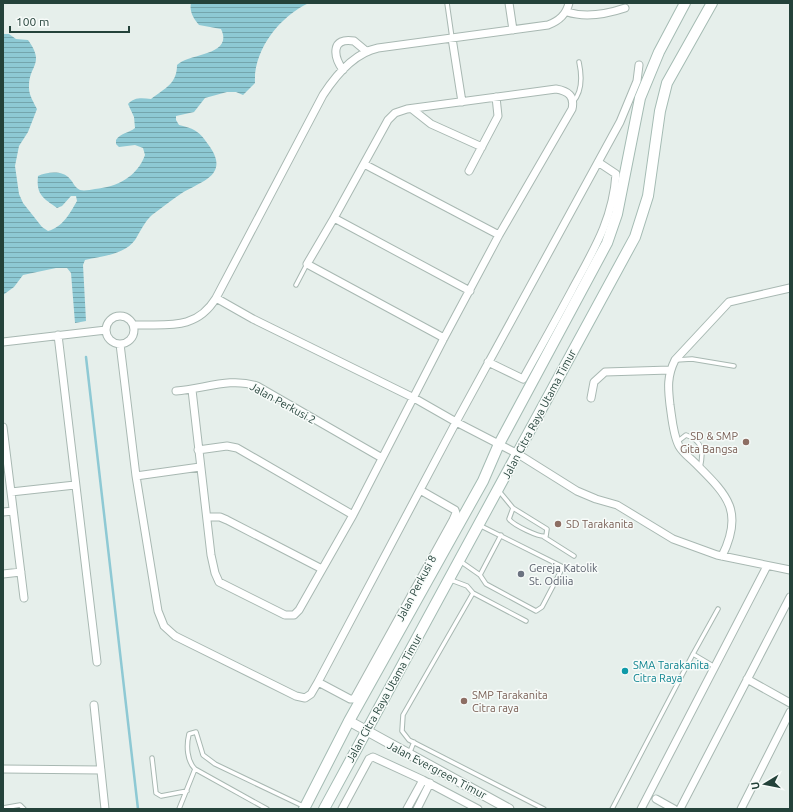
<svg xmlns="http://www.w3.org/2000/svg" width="793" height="812" font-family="Ubuntu,sans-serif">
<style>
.water{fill:url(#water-rules)}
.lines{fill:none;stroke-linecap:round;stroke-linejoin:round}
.stream{stroke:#8ec9d4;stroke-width:2.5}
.service-casing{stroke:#a8b8b2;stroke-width:5.5}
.minor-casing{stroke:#a8b8b2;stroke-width:9}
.tertiary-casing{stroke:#a8b8b2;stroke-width:11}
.secondary-casing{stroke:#a4bbb3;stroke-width:12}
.service{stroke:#fff;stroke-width:3.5}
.minor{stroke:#fff;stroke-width:7}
.tertiary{stroke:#fff;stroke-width:9}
.secondary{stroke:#fff;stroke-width:10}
.education-dot{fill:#8d6e63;stroke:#f7fbf9;stroke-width:1.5}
.worship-dot{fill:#6b7280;stroke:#f7fbf9;stroke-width:1.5}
.culture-dot{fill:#0f9aa8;stroke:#f7fbf9;stroke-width:1.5}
.labels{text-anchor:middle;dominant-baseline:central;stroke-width:3;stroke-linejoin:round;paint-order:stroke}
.street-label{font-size:11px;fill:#24423a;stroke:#f7fbf9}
.education-label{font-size:11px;fill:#785e54;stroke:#f7fbf9;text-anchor:start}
.worship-label{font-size:11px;fill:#5b616d;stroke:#f7fbf9;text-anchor:start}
.culture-label{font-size:11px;fill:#0d838f;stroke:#f7fbf9;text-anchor:start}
</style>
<defs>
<pattern id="water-rules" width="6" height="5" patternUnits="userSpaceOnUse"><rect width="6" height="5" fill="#8ec9d4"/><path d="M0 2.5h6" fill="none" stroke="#74a5ad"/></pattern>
</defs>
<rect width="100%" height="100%" fill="#e6efeb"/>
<path class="water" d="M191 3H309C280 16 253 50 255 83L243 95 236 92H227L205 98 194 112 176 116V120L179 125C196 129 200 132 210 147 229 175 202 181 182 193 171 200 162 208 152 215 145 221 140 232 135 240 124 255 102 256 85 260L83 265 86 321 75 323 71 273 67 268H56L23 275 14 287 3 295V34H9L16 39 28 40C46 65 28 65 29 88 29 95 34 103 37 109L28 132 19 146 15 166 19 194 23 203 42 227 48 231C63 227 70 213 77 201L76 196H71L62 206 57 208C43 198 36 195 38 176 47 172 63 170 70 179 74 183 74 187 80 190 84 191 90 190 95 189 117 187 137 177 145 155L143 148 135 145 119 147 116 144V140C120 133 129 133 135 128L134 117 128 104C134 97 142 98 151 99 165 88 177 84 177 65 189 53 234 56 221 29L199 25C194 19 189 12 191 3Z"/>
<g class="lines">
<path class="stream" d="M86 357 138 809"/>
<defs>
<path id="service" d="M447 3 452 38
M573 102C583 91 582 76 579 62
M296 285 307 264
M676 360 692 359 734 366
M677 442 686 435C703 441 704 452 700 468
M499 491 513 508 547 529 546 536C540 538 513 525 509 519L513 508
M544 537 574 556
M460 561 480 575 486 584 536 611 542 607 563 567 479 525
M480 575 501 535
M451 580 467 586 473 593 526 621
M473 593 403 715 402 731 409 740 544 809
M693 654 715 667
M409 754 414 742
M152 758 156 793 161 796 187 791
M3 808 20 805 24 809
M179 809 195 769
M267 809 195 769C187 761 186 746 189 734L196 732 203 755 215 764 303 806
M612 809 693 654 718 609"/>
<path id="minor" d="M509 3 513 30
M569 3C566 15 559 21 548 25L378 48C354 53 336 75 323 95L216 298 253 319 414 398 456 422 518 454 577 491 596 499 617 505 673 539 717 555 790 570
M567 12C586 18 607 14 625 8
M452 38 462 102
M343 70C333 56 331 37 354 41L366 51
M412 109 431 124 482 147
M364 164 499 235
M469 171 498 116 496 97
M334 218 307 264 444 338
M106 330a14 14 0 1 1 28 0a14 14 0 1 1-28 0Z
M134 325C167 324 196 331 216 298
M58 335 97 662
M3 342 106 330
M120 344 136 476 158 611 164 626 175 636 296 696 305 698 311 694 318 682 456 422 620 122 637 81 639 65
M488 362 523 379C539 350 556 320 572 290 593 251 613 220 616 174L598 162
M192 390 211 555 215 573 219 582 285 615H294L299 610 353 515 444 338 499 235 572 109C575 96 568 91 556 89L407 109 395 113 388 120 334 218 470 291
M176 391C204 389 230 377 257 386L382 458
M591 398 594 382 605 372 670 370
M3 427 24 598
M198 450 227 446 237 448 353 515
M136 476 200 467
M11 492 75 485
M3 512 13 511
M207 517H220L227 520 322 569
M722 556C745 510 726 494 694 462 689 457 683 453 679 446 673 435 672 418 670 405 668 388 667 376 675 360L729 302 790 288
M3 574 21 572
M747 679 790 703
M318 682 350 699H354L453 520 456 513 455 510 420 490
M94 705 105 809
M3 769 101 770
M656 799 674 809
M342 809 369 759 373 757 423 780 478 809
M407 809 423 780
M417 809 430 783
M641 809 767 566
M680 809 790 597
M741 809 790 712"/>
<path id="tertiary" d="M349 721 509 809"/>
<path id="secondary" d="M304 809 349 721 483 481 499 444 607 243 617 214 640 98 659 52 685 3
M324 809 635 237 648 196 660 111 667 83 712 3"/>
</defs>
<use href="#service" class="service-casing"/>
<use href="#minor" class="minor-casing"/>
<use href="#tertiary" class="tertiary-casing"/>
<use href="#secondary" class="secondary-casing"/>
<use href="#service" class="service"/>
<use href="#minor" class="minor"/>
<use href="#tertiary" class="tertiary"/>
<use href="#secondary" class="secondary"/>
</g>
<g class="education-dot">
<circle cx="746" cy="442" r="4"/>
<circle cx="558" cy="524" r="4"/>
<circle cx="464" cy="701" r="4"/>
</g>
<circle class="worship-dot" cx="521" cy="574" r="4"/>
<circle class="culture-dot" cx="625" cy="671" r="4"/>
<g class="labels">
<g class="street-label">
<text transform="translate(283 403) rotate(29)">Jalan Perkusi 2</text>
<text transform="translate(539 414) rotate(-62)">Jalan Citra Raya Utama Timur</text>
<text transform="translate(416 588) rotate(-62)">Jalan Perkusi 8</text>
<text transform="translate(384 698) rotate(-61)">Jalan Citra Raya Utama Timur</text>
<text transform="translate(437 770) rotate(28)">Jalan Evergreen Timur</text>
</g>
<g class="education-label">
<text x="738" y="436" text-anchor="end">SD &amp; SMP<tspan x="738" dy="13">Gita Bangsa</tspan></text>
<text x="566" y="524">SD Tarakanita</text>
<text x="472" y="695">SMP Tarakanita<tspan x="472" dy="13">Citra raya</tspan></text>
</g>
<g class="worship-label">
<text x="529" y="568">Gereja Katolik<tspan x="529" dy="13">St. Odilia</tspan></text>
</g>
<g class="culture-label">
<text x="633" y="665">SMA Tarakanita<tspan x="633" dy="13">Citra Raya</tspan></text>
</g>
</g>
<rect width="793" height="812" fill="none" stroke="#24423a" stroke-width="8"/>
<g transform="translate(765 784) rotate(260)" stroke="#f7fbf9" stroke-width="3" paint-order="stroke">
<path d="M0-3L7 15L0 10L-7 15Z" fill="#24423a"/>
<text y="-6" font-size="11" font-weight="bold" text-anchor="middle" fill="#24423a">U</text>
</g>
<path d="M10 26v6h119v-6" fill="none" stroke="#24423a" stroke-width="2"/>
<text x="16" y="26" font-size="12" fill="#24423a" stroke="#f7fbf9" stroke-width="3" paint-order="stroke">100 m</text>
</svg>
